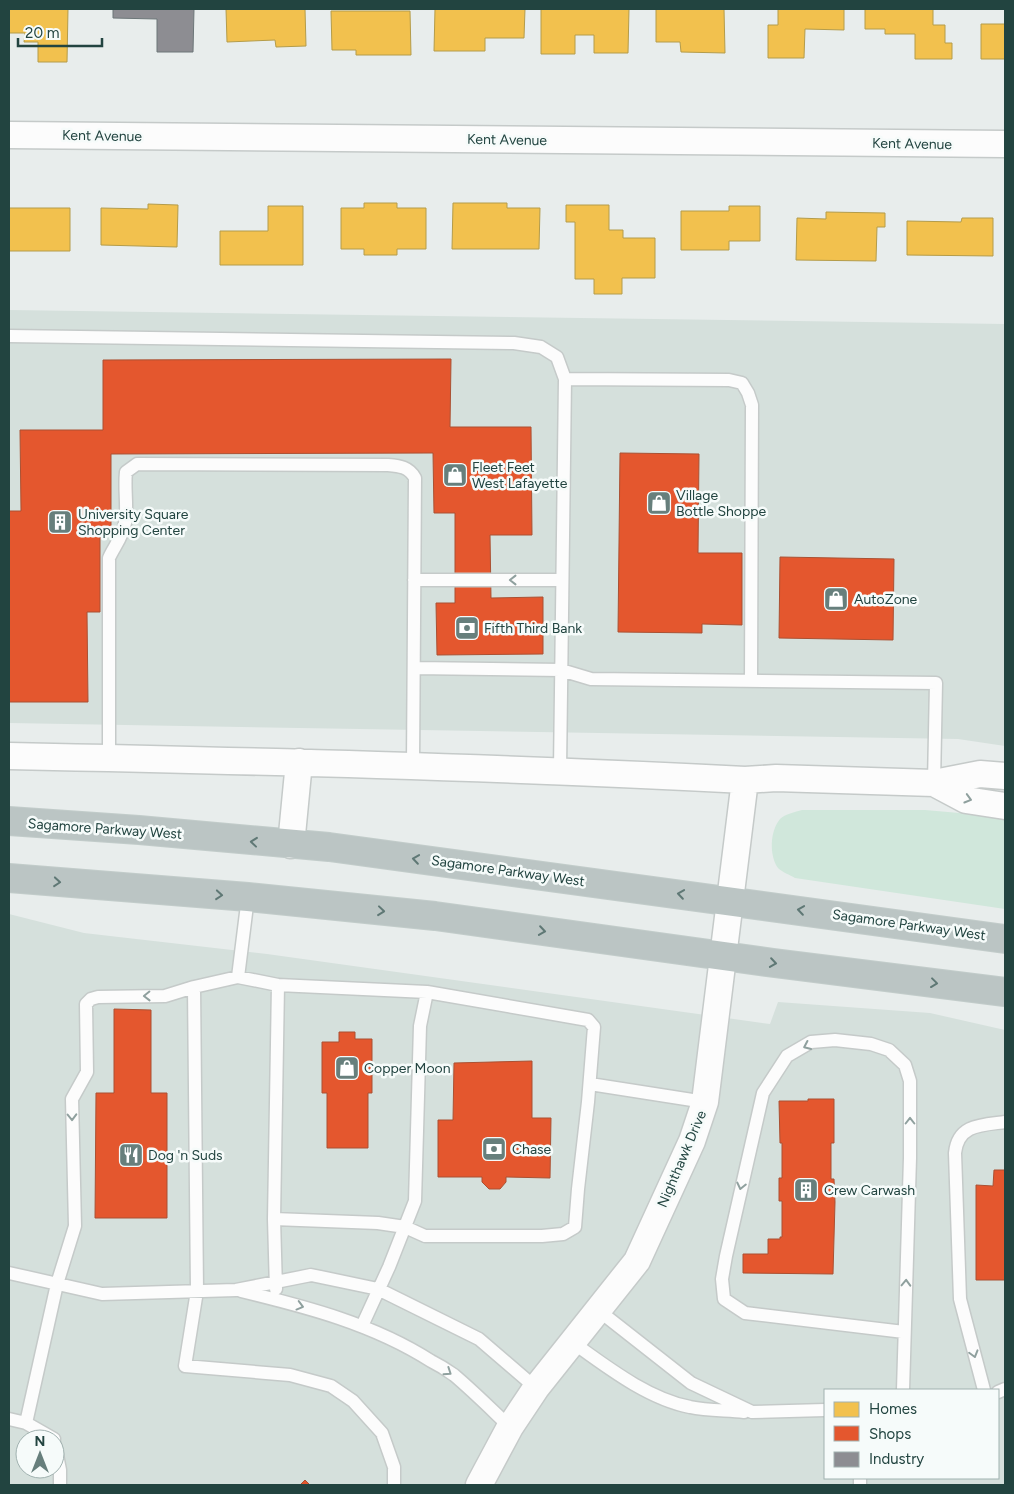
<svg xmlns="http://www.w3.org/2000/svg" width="1014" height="1494" font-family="Figtree,sans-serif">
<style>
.built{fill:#d5e0dc;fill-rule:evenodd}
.green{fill:#d0e7db}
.homes{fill:#f2c14e;stroke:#b49c4a}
.shops{fill:#e4572e;stroke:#aa5133}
.industry{fill:#8d8d92;stroke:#6d7779}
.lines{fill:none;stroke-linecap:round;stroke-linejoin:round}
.lane-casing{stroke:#c5cac9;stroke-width:15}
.street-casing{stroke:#c5cac9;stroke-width:29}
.highway-casing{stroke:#c2ccca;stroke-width:30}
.lane{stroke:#fcfcfc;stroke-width:12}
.street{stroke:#fcfcfc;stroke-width:26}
.highway{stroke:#bbc5c4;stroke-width:28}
.oneway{stroke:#8fa09e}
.oneway2{stroke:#5f7875}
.labels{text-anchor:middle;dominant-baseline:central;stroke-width:5;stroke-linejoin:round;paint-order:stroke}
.street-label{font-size:14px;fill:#224440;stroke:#f6fbfa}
.poi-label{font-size:14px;fill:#224440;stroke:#f6fbfa;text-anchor:start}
</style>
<rect width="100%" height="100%" fill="#e8edec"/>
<path class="built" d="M9 310 1005 324V746L958 739 9 723Z
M9 914 84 933 267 954 770 1024 778 1002 930 1013 1005 1030V1485H9ZM825 1390H998V1478H825ZM25 1439H55V1469H25Z"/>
<path class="green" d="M802 810H925L1005 817V909L795 878C790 875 782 872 778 868 769 855 770 831 780 819 785 814 795 812 802 810Z"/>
<path class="homes" d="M9 9H68L67 62H38V42H24L25 33H9Z
M226 9H305L306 46 276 47 275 40 227 42Z
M435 9H525L524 38H485V51H434Z
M541 9H629L628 53H594V35H575V54H541Z
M656 9H724L725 53 681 52 680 42H656Z
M778 9H844V30L805 29 804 58H768V25H778Z
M865 9H933V25H945V43H952V59H915V34H885V29H865Z
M331 11H410L411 55H356V50H332Z
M981 24H1005V59H981Z
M364 203H397V208H426V249H397V255H364V249H341V208H364Z
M453 203H507V208H540L539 249H452Z
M148 204 178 205 177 247 101 245V208L148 209Z
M566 205H609V230H623V238H655V278H622V294H594V279H575V222H566Z
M268 206H303V265H220V231H268Z
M729 206H760V241H729V250H681V211H729Z
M9 208H70V251H9Z
M826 212 885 213V227H877L876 261 796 260 797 218 826 219Z
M962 218H993V256L907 255V221L961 222Z"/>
<path class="shops" d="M451 359 450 427H531L532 535H490L491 598 543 597V654L437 655 436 603H455V513H434L433 453 111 454V531H100V612H87L88 702H9V511H21L20 430H103V360Z
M620 453 699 454 698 553H742V625L702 624V633L618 632Z
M780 557 894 559 893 640 779 638Z
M114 1009 151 1010V1093H167V1218H95L96 1093H114Z
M339 1032H355V1039H372V1093H368V1148H327V1093H322V1042H339Z
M532 1061V1118H551L550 1178 506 1177V1182L500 1189H489L482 1182V1177H438V1120H453L454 1063Z
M808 1099H834V1143H831V1179H834L835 1202 833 1274 743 1273V1254H768V1239H780V1237H782V1201H779V1178H782V1143H780L779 1101H808Z
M994 1170H1005V1280H976V1185L993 1186Z
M305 1480 310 1485H300Z"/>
<path class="industry" d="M113 9H194L193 52H157V19L113 18Z"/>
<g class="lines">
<defs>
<path id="lane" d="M9 336 514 343 541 347 557 357 565 379 560 770
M565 379 729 380 742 383 748 393 752 405 751 681
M414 580H562
M414 668 561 670 591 679 936 683 934 783
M109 758V558C114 547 123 536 125 523 128 508 124 489 126 472L137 464 388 465C400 466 409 467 415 478L413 765
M248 897 238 977 194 987 197 1291 185 1366 290 1375 331 1386 353 1401 382 1433 394 1467V1485
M238 977 278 985 427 992 588 1020 594 1027 588 1102 578 1189 575 1227 563 1234 542 1236H425L405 1227 378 1223 274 1219 278 985
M590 1084 705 1102
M274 1219 276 1289
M9 1273 102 1294 236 1290 311 1275 378 1289 479 1339 536 1388
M241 1291C307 1307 373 1324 431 1361 439 1365 447 1370 454 1375 473 1391 492 1410 510 1427
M598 1310 691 1383 752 1412 825 1410
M362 1326 389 1267 415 1201 420 1026 427 992
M572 1342C607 1367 648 1399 690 1407 708 1411 727 1410 744 1412
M903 1390 910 1158V1081L905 1065 889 1050 871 1044 835 1040 811 1042 787 1056 763 1093 726 1256 722 1279 724 1299 745 1313 904 1332
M984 1390 960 1299 955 1153C958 1124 982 1125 1005 1122
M998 1392 1005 1389
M9 1419 26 1423 57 1284 75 1226 72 1099 87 1072 86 1004 91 999 98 997 165 996 194 987
M26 1423 54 1439
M55 1445 60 1470V1485
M860 1485V1478"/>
<path id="street" d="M9 135 1005 144
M9 756C254 761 500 767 745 780L776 778 934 783 980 774 1005 776
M934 783 966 800 1005 806
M291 845 299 762
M479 1485 510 1427 536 1388 637 1261 692 1141 705 1102 745 780"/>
<path id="highway" d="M9 821 139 830 329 847 1005 939
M9 878 248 897 435 916 774 963 1005 992"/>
</defs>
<use href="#lane" class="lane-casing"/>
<use href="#street" class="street-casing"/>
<use href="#highway" class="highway-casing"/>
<use href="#lane" class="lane"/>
<use href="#street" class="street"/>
<use href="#highway" class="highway"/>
</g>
<defs><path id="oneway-chevron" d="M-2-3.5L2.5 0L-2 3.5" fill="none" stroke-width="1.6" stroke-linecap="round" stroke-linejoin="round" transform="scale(1.25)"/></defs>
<g class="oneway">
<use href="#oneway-chevron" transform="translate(513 580) rotate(180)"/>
<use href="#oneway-chevron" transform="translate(968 799) rotate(16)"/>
<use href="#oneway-chevron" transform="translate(147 996) rotate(179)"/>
<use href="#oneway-chevron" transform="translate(807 1046) rotate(155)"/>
<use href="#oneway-chevron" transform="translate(72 1117) rotate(89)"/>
<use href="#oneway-chevron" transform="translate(910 1121) rotate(-90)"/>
<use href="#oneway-chevron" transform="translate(741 1186) rotate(103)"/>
<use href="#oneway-chevron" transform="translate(906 1283) rotate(-88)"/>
<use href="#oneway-chevron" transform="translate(300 1306) rotate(15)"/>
<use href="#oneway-chevron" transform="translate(974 1354) rotate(74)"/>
<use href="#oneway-chevron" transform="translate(448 1372) rotate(34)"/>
</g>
<g class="oneway2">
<use href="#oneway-chevron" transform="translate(254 842) rotate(-174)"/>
<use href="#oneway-chevron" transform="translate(416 859) rotate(-172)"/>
<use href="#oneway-chevron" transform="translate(57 882) rotate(5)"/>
<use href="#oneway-chevron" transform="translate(681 894) rotate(-172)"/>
<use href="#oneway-chevron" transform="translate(219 895) rotate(5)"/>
<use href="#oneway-chevron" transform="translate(801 910) rotate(-172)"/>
<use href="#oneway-chevron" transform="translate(381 911) rotate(6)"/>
<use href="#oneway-chevron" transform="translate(542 931) rotate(8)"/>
<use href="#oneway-chevron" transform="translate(773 963) rotate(8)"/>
<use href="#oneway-chevron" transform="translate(934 983) rotate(7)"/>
</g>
<defs>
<symbol id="shop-square" viewBox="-11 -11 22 22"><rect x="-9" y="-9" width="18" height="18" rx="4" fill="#677f7c" stroke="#f6fbfa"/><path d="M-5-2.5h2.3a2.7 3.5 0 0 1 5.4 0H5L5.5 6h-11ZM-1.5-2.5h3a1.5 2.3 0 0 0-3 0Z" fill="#fff"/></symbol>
<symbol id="building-square" viewBox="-11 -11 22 22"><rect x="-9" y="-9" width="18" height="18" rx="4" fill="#677f7c" stroke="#f6fbfa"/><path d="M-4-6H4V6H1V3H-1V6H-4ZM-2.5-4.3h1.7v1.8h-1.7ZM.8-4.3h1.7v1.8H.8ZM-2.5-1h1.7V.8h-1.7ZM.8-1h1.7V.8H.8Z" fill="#fff"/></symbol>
<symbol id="bank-square" viewBox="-11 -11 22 22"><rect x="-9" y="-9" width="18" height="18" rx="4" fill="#677f7c" stroke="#f6fbfa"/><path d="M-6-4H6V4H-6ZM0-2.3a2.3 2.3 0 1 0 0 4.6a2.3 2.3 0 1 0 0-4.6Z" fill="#fff"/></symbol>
<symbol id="restaurant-square" viewBox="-11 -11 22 22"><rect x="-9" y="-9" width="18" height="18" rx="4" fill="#677f7c" stroke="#f6fbfa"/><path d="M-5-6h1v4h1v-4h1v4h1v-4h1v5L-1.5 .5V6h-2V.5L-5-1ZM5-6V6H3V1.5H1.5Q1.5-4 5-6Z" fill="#fff"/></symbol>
</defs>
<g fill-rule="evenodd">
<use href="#shop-square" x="441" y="461" width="28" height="28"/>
<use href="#shop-square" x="645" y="489" width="28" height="28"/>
<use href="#building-square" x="46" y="508" width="28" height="28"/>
<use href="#shop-square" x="822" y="585" width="28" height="28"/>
<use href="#bank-square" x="453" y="614" width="28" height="28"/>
<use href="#shop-square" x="333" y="1054" width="28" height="28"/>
<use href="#bank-square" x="480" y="1135" width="28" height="28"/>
<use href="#restaurant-square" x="117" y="1141" width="28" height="28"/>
<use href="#building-square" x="792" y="1176" width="28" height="28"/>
</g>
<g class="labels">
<g class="street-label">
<text transform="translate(102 136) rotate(1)">Kent Avenue</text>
<text transform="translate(507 140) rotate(1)">Kent Avenue</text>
<text transform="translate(912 144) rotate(1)">Kent Avenue</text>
<text transform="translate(105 829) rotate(4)">Sagamore Parkway West</text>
<text transform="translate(508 871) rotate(8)">Sagamore Parkway West</text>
<text transform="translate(909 925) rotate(8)">Sagamore Parkway West</text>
<text transform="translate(682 1159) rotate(-67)">Nighthawk Drive</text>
</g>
<g class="poi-label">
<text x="472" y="467">Fleet Feet<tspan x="472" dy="16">West Lafayette</tspan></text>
<text x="676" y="495">Village<tspan x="676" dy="16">Bottle Shoppe</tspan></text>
<text x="78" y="514">University Square<tspan x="78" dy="16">Shopping Center</tspan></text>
<text x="854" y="599">AutoZone</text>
<text x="484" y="628">Fifth Third Bank</text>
<text x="364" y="1068">Copper Moon</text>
<text x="512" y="1149">Chase</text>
<text x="148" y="1155">Dog 'n Suds</text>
<text x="824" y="1190">Crew Carwash</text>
</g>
</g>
<rect width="1014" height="1494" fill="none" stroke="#224440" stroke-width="20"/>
<rect x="824" y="1389" width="175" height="90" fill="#f6fbfa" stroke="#a1b2b0"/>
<rect x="834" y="1402" width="25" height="15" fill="#f2c14e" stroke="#a1b2b0"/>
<text x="869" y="1414" font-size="15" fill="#224440">Homes</text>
<rect x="834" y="1426" width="25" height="15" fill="#e4572e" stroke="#a1b2b0"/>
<text x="869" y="1439" font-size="15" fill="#224440">Shops</text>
<rect x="834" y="1452" width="25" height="15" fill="#8d8d92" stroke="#a1b2b0"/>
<text x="869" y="1464" font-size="15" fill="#224440">Industry</text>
<g transform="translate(40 1454)"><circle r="24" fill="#f6fbfa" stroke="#a1b2b0"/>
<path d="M0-4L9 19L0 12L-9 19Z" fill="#677f7c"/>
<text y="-8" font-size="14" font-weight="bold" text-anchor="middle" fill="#224440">N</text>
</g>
<path d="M18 38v8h84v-8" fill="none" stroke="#224440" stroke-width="2.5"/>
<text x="25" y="38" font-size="15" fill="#224440" stroke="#f6fbfa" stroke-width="4" paint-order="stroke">20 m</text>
</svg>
